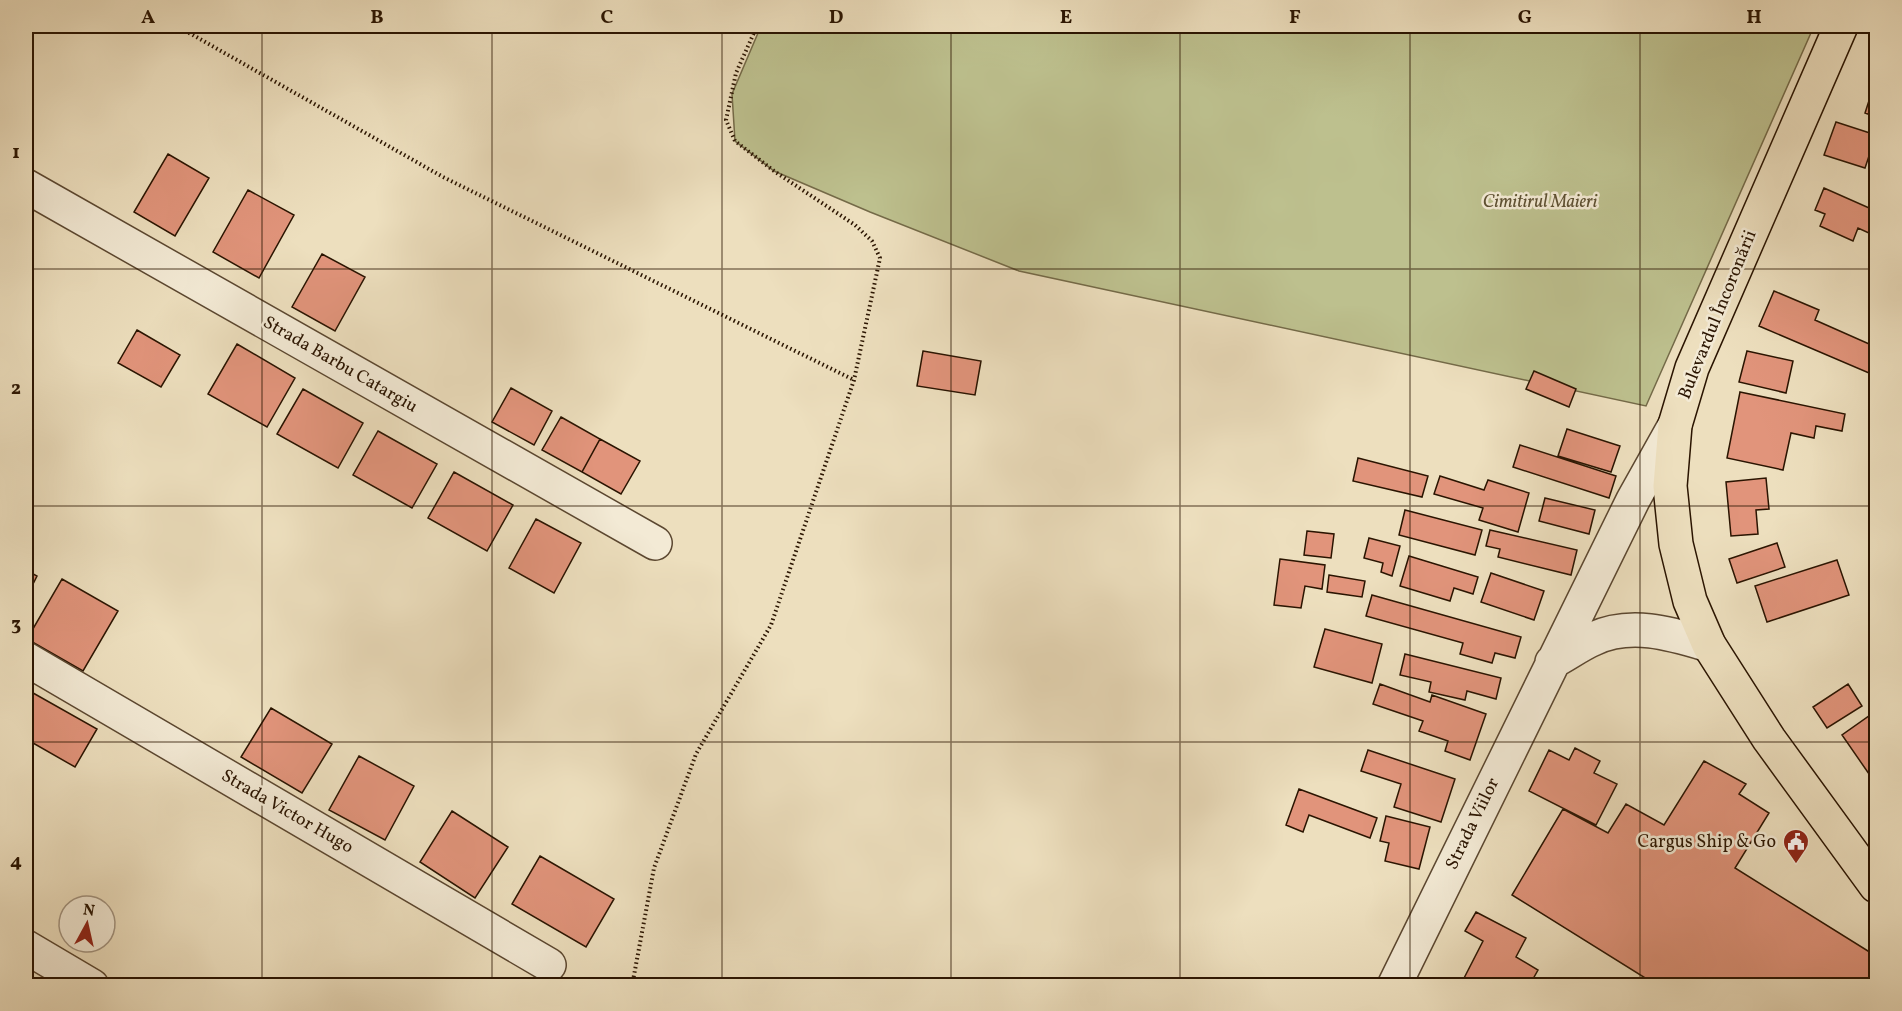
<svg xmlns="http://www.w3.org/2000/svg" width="1902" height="1011" font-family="Vollkorn,serif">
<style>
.green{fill:#bdc08e;stroke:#746a48;stroke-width:1.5}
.building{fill:#e1947b;stroke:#2a1401;stroke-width:1.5}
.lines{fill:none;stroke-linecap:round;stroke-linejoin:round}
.minor-casing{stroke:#5b4730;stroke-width:36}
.major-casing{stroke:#2a1401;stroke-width:36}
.path{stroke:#2a1401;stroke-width:4;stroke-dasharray:1.5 3;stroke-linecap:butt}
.minor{stroke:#f3ead5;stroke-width:33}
.major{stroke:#eddfbe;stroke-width:33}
.grid{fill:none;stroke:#2a1401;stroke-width:1.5;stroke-opacity:0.55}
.labels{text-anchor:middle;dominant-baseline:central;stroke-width:5;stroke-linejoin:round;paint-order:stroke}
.park-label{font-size:18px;font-style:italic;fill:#5d5032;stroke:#f3ead5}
.street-label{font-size:18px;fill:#2a1401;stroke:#f3ead5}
.poi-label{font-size:18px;fill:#2a1401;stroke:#f3ead5;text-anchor:end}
.neatline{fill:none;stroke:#2a1401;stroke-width:2}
.grid-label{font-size:20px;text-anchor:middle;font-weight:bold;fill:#2a1401}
</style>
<rect width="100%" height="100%" fill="#eddfbe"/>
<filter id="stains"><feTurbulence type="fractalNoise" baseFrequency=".00333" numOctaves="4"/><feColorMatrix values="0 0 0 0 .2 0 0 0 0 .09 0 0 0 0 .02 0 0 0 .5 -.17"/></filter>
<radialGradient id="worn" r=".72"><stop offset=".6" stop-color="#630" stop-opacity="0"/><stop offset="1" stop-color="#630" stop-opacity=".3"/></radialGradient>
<path class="green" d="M761 26H1814L1646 406 1019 271 870 212 774 171 735 141 732 94Z"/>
<path class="building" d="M1876 79V117L1865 113Z
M1836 122 1876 135 1865 168 1824 155Z
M168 154 209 178 175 236 134 212Z
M1824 188 1876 211V220L1871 234 1858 228 1853 241 1820 226 1825 214 1815 210Z
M248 190 294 215 259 278 213 252Z
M322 254 365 277 335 331 292 307Z
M1774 291 1819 310 1815 320 1876 347V356L1869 373 1759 326Z
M137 330 180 355 161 387 118 363Z
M237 344 295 378 267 427 208 394Z
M923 351 981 361 975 395 917 386Z
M1747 351 1793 361 1786 393 1739 382Z
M1534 371 1576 389 1569 407 1526 389Z
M511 388 552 411 534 445 492 422Z
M303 389 363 423 338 468 277 434Z
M1740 392 1845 414 1842 431 1816 426 1814 438 1791 433 1783 470 1727 458Z
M561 417 600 439 582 472 542 450Z
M1567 429 1620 446 1611 472 1558 456Z
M378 431 437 464 412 508 353 475Z
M600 439 640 461 621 494 582 472Z
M1520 445 1616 476 1609 498 1513 467Z
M1358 458 1428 476 1422 497 1353 481Z
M454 472 513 505 487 551 428 518Z
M1440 476 1484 490 1488 480 1529 493 1518 532 1479 520 1483 508 1434 494Z
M1766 478 1769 509 1756 510 1758 534 1731 536 1726 482Z
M1545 498 1595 510 1589 534 1539 521Z
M1405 510 1482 530 1475 555 1399 535Z
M536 519 581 543 554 593 509 568Z
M1490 530 1577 550 1571 575 1498 557 1500 549 1486 546Z
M1307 531 1334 534 1331 558 1304 555Z
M1369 538 1400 546 1392 576 1381 572 1383 563 1364 558Z
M1777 543 1785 567 1737 583 1729 559Z
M1409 556 1478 577 1473 594 1454 588 1450 601 1400 586Z
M1280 559 1325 565 1322 589 1305 586 1301 608 1274 605Z
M1837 560 1849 595 1767 622 1755 586Z
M26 570 37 576 26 598Z
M1491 573 1544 591 1534 620 1481 602Z
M1329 575 1365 581 1362 597 1327 592Z
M62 579 118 611 83 671 27 639Z
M1372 595 1521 637 1515 658 1495 653 1492 663 1460 654 1463 643 1366 616Z
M1325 629 1382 644 1372 683 1314 667Z
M1405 654 1501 678 1496 699 1467 691 1465 700 1429 692 1431 682 1400 675Z
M1380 684 1430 702 1432 695 1486 714 1470 760 1445 751 1448 741 1419 731 1423 721 1373 704Z
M1848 684 1862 706 1827 728 1813 707Z
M26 689 97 729 75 767 26 739Z
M271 708 332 744 302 793 241 757Z
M1876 711V784L1842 735Z
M1575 748 1600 761 1594 773 1617 784 1596 825 1529 791 1549 750 1569 760Z
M1368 750 1455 779 1441 822 1394 807 1401 784 1361 771Z
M359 756 414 786 385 840 329 810Z
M1704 761 1746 784 1739 794 1769 813 1735 868 1876 956V986H1658L1512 895 1563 809 1608 833 1626 804 1664 825Z
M1299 789 1377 818 1370 838 1309 815 1303 832 1286 825Z
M452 811 508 847 475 898 420 862Z
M1386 816 1430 827 1419 869 1385 861 1389 843 1380 841Z
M540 856 614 899 586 947 512 904Z
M1476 912 1526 938 1516 957 1538 970 1529 986H1460L1483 941 1465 931Z"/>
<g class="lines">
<defs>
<path id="minor" d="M26 186 655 543
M26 659 549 965
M1552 662C1566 655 1579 645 1593 639 1631 621 1672 634 1709 645
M26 947 92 986
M1394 986 1633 500 1675 425"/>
<path id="major" d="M1841 26 1692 368 1675 425 1670 486 1676 544 1690 601 1709 645 1769 739 1876 886"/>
</defs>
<use href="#minor" class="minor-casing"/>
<use href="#major" class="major-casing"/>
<path class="path" d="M177 26 443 177 854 380
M632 986 654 868 696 754 771 625 854 380 880 258 872 241 855 225 774 171 735 141 726 120 736 73 757 26"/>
<use href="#minor" class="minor"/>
<use href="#major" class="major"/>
</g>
<path class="grid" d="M262 26V986M492 26V986M722 26V986M951 26V986M1180 26V986M1410 26V986M1640 26V986M26 269H1876M26 506H1876M26 742H1876"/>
<defs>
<symbol id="civic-pin" viewBox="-11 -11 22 30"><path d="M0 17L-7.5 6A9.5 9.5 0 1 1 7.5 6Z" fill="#8f2418" stroke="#f3ead5"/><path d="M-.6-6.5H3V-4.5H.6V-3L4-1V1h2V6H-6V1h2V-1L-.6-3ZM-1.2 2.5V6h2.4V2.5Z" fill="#fff"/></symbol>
</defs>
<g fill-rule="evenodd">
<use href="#civic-pin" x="1781" y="827" width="30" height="40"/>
</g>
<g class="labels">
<g class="park-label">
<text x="1540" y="202">Cimitirul Maieri</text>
</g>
<g class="street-label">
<text transform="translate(1718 315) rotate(-68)">Bulevardul Încoronării</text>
<text transform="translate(340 365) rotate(30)">Strada Barbu Catargiu</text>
<text transform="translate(287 812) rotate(30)">Strada Victor Hugo</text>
<text transform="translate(1473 824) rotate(-64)">Strada Viilor</text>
</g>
<g class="poi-label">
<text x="1776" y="842">Cargus Ship &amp; Go</text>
</g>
</g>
<rect width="1902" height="1011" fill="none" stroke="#eddfbe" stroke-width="66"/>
<g transform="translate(87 924) rotate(8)"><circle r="28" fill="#f3ead5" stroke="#a39480" stroke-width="1.5"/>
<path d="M0-4.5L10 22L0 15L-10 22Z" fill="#8f2418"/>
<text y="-9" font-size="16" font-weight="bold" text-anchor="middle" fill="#2a1401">N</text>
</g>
<rect x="33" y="33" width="1836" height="945" class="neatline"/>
<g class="grid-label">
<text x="148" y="23">A</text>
<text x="377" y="23">B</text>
<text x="607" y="23">C</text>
<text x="836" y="23">D</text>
<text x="1066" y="23">E</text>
<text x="1295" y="23">F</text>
<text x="1525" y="23">G</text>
<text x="1754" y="23">H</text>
<text x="16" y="158">1</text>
<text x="16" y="394">2</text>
<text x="16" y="630">3</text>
<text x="16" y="867">4</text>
</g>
<rect width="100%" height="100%" filter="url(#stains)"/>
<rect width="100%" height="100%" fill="url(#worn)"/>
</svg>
